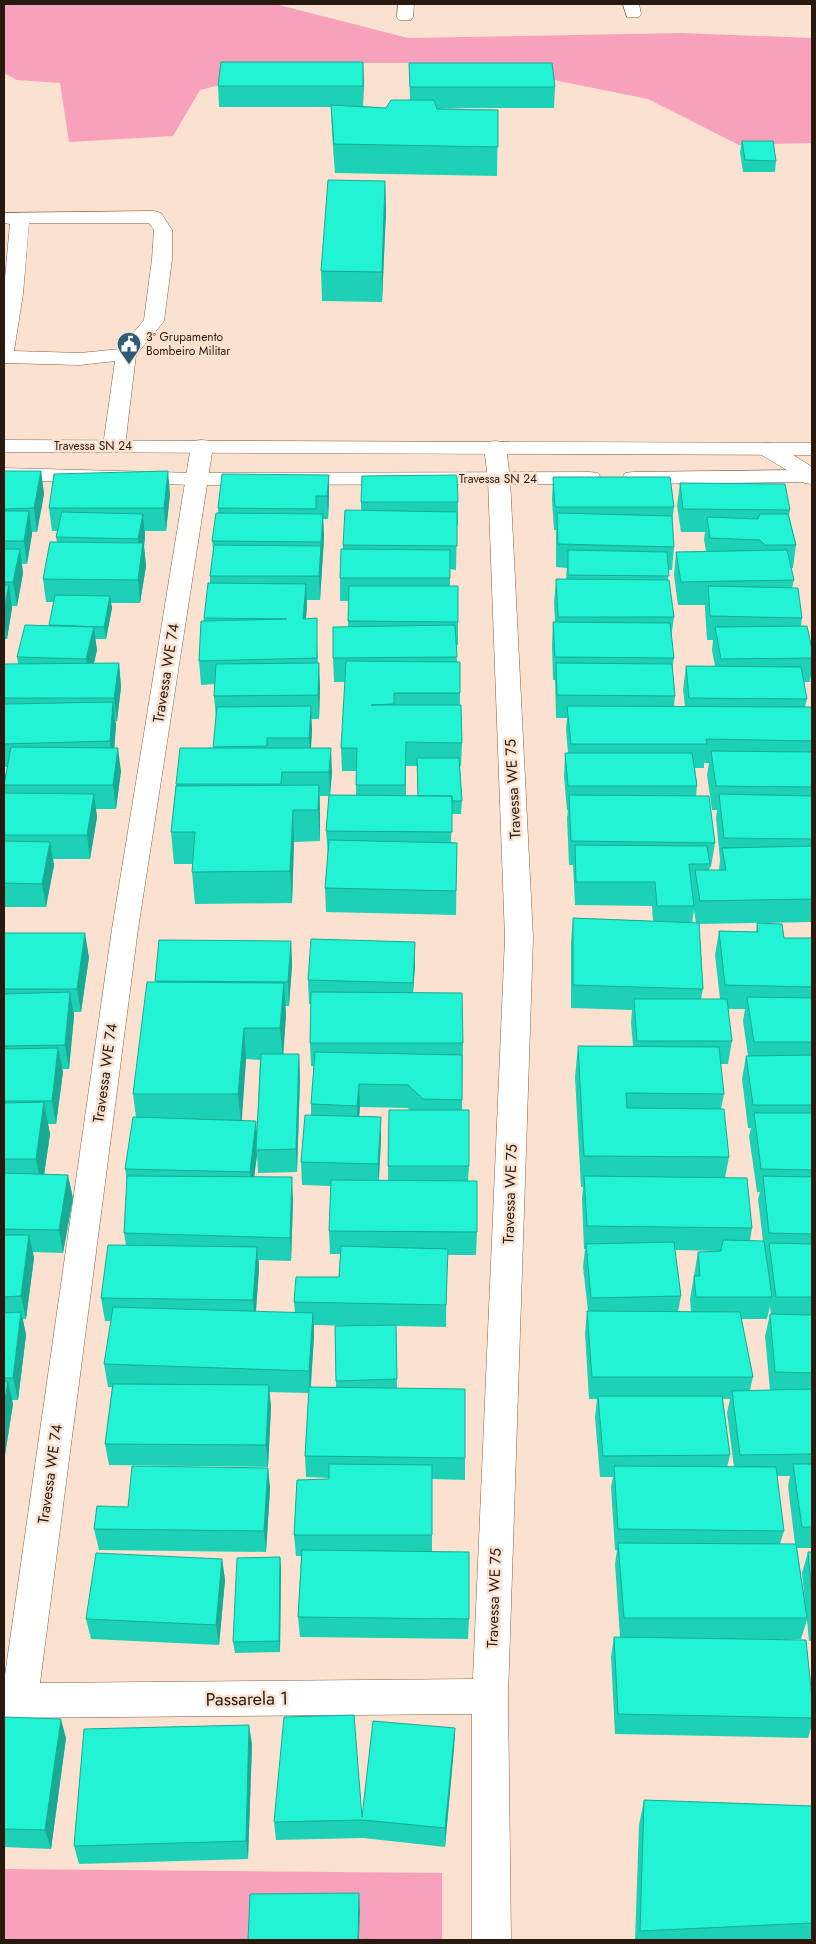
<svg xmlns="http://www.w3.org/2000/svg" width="816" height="1944" font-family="Jost,sans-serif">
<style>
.green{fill:#f7a1bd}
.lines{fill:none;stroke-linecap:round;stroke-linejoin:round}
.minor-casing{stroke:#856247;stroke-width:1}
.major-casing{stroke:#856247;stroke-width:1}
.minor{fill:#fff;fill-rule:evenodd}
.major{fill:#fff;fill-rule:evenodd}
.wall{fill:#1dd1b6;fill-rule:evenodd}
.shaded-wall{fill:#18aa94}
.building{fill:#22f3d4;stroke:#18aa94}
.labels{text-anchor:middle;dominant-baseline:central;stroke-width:5;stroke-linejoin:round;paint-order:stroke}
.far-poi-label{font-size:12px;fill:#281a0f;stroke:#fbe2d0;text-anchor:start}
.far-street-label{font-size:12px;fill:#281a0f;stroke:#fbe2d0}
.street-label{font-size:15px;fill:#281a0f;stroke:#fbe2d0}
.near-street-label{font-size:18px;fill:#281a0f;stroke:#fbe2d0}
</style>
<rect width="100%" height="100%" fill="#fbe2d0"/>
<path class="green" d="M4 4H275L408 38 681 33 812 38V143L739 145 648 99 470 63H272L240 80 200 90 173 136 69 142 60 83 17 80 4 73Z
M4 1869 442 1873V1940H4Z"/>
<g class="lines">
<defs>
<path id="minor" d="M398 4H414L413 17 411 20H399L397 17Z
M623 4H639L641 14 639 17H627Z
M154 211 161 213 172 230V259L164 321 136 355 125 446 122 451 114 452 106 451 103 446 115 361 80 365 4 363V289L10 224 4 223V213ZM29 223H149L154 230 152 259 144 320 120 349 80 353 14 351 23 294Z
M202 440 210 441 213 446 138 929 40 1683 473 1679 505 938 488 479 484 447 487 442 495 441 503 442 506 447 510 479 533 938 508 1696 511 1940H472V1714L4 1718V1682L112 929 191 446 194 441Z
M768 443 776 444 812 467V484L804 483 802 479 760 454 757 449 760 444Z"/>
<path id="major" d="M4 440 812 443V455L4 452Z
M4 468 196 473 590 472 598 473 601 478 598 483 590 484 196 485 4 480Z
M812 470V482L633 484 625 483 622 478 625 473 633 472Z"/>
</defs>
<use href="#minor" class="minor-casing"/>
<use href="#major" class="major-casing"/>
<use href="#minor" class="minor"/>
<use href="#major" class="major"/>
</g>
<path class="wall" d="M363 62V106L386 108 410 100 409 63 555 87 554 108H437L498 110 497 176 335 173 332 134 331 107H219L218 86Z
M742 141 776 161 775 172H743L740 152Z
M385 181 386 210 382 302 322 301 321 271Z
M4 471H41L44 494 37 532H32V534L27 564H22L23 573 17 606H12V608L7 639H4Z
M329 475V498L328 519H323L324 538 320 600H307L306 619 317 642 318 663 320 687 319 719H311L312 730 311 748 332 772 330 795H356V771H342L341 748 345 682H334L333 658 348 627V601H340V578L343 545 361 511V502H458V525H457L456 570 450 569V586L458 622V645H456L457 662H460V705L462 743 461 766H460L462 801 461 814H452L451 842 457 843 456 915 326 912 325 888 328 855 326 831 329 796H320V841L294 842 292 903 195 904 192 872V864H174L171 832 176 784 214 748 216 720 214 696 215 684 201 685 199 661 204 618 210 583V576L213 550 212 541 218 513V508ZM406 766H417L418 796H406Z
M553 477 674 507 672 522 674 547 672 570H668V580L674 617 671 638 674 658 672 671 675 696 674 707H685L683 690 686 666H715L712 650 713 640H707L705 610V605H678L674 575 676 552 706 551 704 540 705 532H681L677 506 680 483 790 510 789 515 796 545 793 568H791L794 580 792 588 802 618 801 626 812 649V670L810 682H804L807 699 805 707H812V922L699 924 703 989 701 999H720L715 955 719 931 756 932 757 923 784 938H812V1548H797L805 1603 802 1573 808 1552H812V1641H809L807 1620 801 1639H702L812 1698V1725L808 1738 615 1734 611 1657 614 1637H620L615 1564 617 1550H615L611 1487 613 1477H600L595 1417 597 1399H589L585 1333 587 1311H588L583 1267 585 1249H584L582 1199 583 1187H581L575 1077 578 1046H633L631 1023 632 1010 571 1008V942L573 918 653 921 652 906 575 905 573 865H569L567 818 568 810H567L564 777 565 753H568L566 730 567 718H556L555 680H553L552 645 553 622H555L554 603 556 579H566L567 568 556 567V530H554L552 500ZM704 763H709L707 775 712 810H717L716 818 720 860 719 870H709L710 867H711L715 843 696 796 697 786 695 768H704ZM694 910 696 923H692ZM728 1009H745L743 1021 748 1056H746L742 1079 748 1128H751L749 1136 757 1192H760L758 1199 763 1241H750L752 1228 725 1178 729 1157 721 1109 724 1094 721 1064H728L732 1041ZM675 1250 721 1251 698 1252 690 1299 691 1312H678L681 1296ZM770 1306 771 1314H770L765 1336 770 1390H750L753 1377 741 1319H767ZM723 1399H730L727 1413 734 1467H727L730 1455ZM777 1476H790L788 1486 795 1544H780L784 1531Z
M170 494 166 531H145V537L144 546 146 566 140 603H111L112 608 106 639H95L97 650 94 664 119 663 121 687 117 721H116V726L114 748 121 771 116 809H96L97 817 90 859H53L54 865 46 907H4V793H5L4 782 7 767H4V664H18L17 657 49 625 54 602H46L43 579 57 542 56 537 58 531H52L49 508Z
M4 933 89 957 81 1012H74V1016L69 1069H62L63 1072 56 1124H48L50 1134 44 1174 73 1198 63 1253 33 1252 34 1258 26 1319H23L26 1335 18 1400H12L13 1404 4 1461Z
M291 941 292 965 289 1006H285L286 1014 283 1054H299L300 1078 297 1172 258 1173 257 1155 254 1176 293 1200 291 1261 259 1260V1269L256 1312 295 1313 294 1302 339 1277 341 1254H330L329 1231 331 1186 302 1185 301 1162 311 1115V1104L314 1066H311L310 1043 311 1004H309L308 980 415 965 413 993 463 1043 462 1110 469 1166 468 1181 477 1232 476 1255H447L446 1327 396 1326 397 1388 465 1458V1480L432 1479V1552L469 1619 468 1639 300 1637 298 1617 301 1556H296L294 1535 329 1479V1478L306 1477 305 1456 309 1393 269 1392 271 1407 268 1467 109 1465 105 1444 112 1387H108L104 1364 111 1321H105L101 1298 126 1246 124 1233 127 1180 125 1169 136 1117 133 1094 155 982ZM246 1059 260 1060 257 1133 242 1120ZM360 1107 408 1108 409 1110 388 1166V1181L379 1180 381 1140V1117L359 1116ZM314 1325 353 1326H335L336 1387H311L314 1336Z
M268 1468 270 1489 266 1552 99 1550 94 1529 128 1507Z
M280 1557 281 1568 280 1652 235 1653 233 1642Z
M222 1559 225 1580 219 1645 91 1639 86 1619Z
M4 1717 66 1738 51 1849 4 1847Z
M455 1728 454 1748 445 1847 363 1838 276 1840 274 1822 362 1817Z
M252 1744 248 1859 79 1864 74 1846Z
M644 1800 812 1806V1940H635L639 1825Z"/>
<path class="shaded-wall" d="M363 62 364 82 363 107Z
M385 181 386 210 382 302V272Z
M41 471 44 494 37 532 34 508Z
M168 471 170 494 166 531 164 508Z
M329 475V498L328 519 327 496Z
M29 511 32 534 27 564 24 541Z
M143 514 145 537 144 546 146 566 140 603 138 580 140 562 138 539Z
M323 514 324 538 320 600 319 576Z
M20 549 23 573 17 606 13 582Z
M306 584 307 607 304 642 303 619Z
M9 585 12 608 7 639 4 622V610Z
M110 596 112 608 106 639 104 627Z
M94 627 97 650 89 682 86 659Z
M119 663 121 687 117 721 114 698Z
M319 663 320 687 319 719 318 695Z
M113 702 116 726 113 765 110 741Z
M311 706 312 730 310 762 309 738Z
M118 748 121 771 116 809 113 785Z
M331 748 332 772 330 796 329 772Z
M319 785 320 817V841L318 810Z
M94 794 97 817 90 859 87 835Z
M293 810 294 842 292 903 290 871Z
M50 842 54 865 46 907 42 884Z
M85 933 89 957 81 1012 77 989Z
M291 941 292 965 289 1006 288 982Z
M415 942V965L412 1006 413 983Z
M284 983 286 1014 283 1060 280 1028Z
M70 992 74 1016 69 1069 65 1045Z
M244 1028 246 1059 241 1125 238 1094Z
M58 1048 63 1072 56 1124 52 1101Z
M299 1054 300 1078 297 1172 296 1149Z
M359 1084 360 1107 358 1129 357 1106Z
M44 1102 50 1134 42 1190 36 1159Z
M381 1117V1140L378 1187V1164Z
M256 1121 258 1144 256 1150 257 1155 252 1195 250 1172Z
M68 1175 73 1198 63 1253 59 1230Z
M292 1177 293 1200 291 1261 290 1238Z
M29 1235 34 1258 26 1319 21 1296Z
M257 1247 259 1269 255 1322 253 1300Z
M21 1312 26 1335 18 1400 13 1378Z
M313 1313 314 1336 310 1393 309 1371Z
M8 1382 13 1404 4 1461V1405Z
M269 1385 271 1407 268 1467 266 1445Z
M268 1468 270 1489 266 1552 264 1531Z
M280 1557 281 1568 280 1652 279 1641Z
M222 1559 225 1580 219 1645 216 1625Z
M61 1719 66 1738 51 1849 45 1830Z
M249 1725 252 1744 248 1859 246 1841Z
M455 1728 454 1748 445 1847V1828Z
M359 1893 360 1911 359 1940H358Z"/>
<path class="building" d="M221 62H363V86H218Z
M409 63H552L555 87H410Z
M391 100H434L437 109 498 110V147L334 144 331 105 386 108Z
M742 141H773L776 161 745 160Z
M328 180 385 181 382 272 321 271Z
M4 471H41L34 508 4 509Z
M168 471 164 508H49L54 474Z
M222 474 329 475 327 496H316V509L218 508Z
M457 475 458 502H361L362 476Z
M553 477H670L674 507H555Z
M680 483 785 484 790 510 683 509Z
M345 510 457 512V546L343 545Z
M4 511H29L24 541H4Z
M62 512 143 514 138 539 56 537Z
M216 513 323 514 321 542 212 541Z
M557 513 672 516 674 547 558 544Z
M760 514H788L796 545H765L760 540 710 538 707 517 758 519Z
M50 542 143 543 138 580 43 579Z
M214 545 321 546 319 576H210Z
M4 549H20L13 582H4Z
M341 549 450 550V578H340Z
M568 550 667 552 669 576 568 575Z
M787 550 794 580 681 582 676 552Z
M556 579 669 580 674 617H558Z
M208 583 306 584 303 619 317 618V658L199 661 201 621 287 619 204 618Z
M4 585H9L4 610Z
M349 586H458V622L348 621Z
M708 586 798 588 802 618 710 616Z
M55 595 110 596 104 627 49 625Z
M553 622 670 623 674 658 555 657Z
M25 625 94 627 86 659 17 657Z
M455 625 457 657 333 658V627Z
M807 626 812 649V658L721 659 715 627Z
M346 661 460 662V693H394V704L371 705H461L462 743 406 742 405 785H356L357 748H341Z
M119 663 114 698H4V664Z
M319 663 318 695 214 696 216 664Z
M556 663 672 664 675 696 557 695Z
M686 666 801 667 807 699 689 698Z
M113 702 110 741 4 744V704Z
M311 706 309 738H267V746L213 747 217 707Z
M567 706 812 707V741L706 739 707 744H571Z
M11 747 118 748 113 785H4Z
M180 748H331L329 772H282L281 784H176Z
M711 751 812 752V787L716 786Z
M565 753H692L697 786H568Z
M417 758H459L462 801H452V796H418Z
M319 785 318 810H293L290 871 192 872 195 832H171L176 786Z
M4 793 94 794 87 835H4Z
M719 794 812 796V839L724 838Z
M329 795 452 796V832L326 831Z
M569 795 709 796 715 843 571 841Z
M329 840 457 843 456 891 325 888Z
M4 841 50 842 42 884 4 883Z
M575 845 707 846 710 864H689L694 906H657L655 882H576Z
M812 846V899L700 901 695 870H726L722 848Z
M573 918 699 923 703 989 573 985Z
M757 923 782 924 784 938H812V987L725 985 719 931 758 932Z
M4 933H85L77 989H4Z
M311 939 415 942 413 983 308 980Z
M159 940 291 941 288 982 155 981Z
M147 982 284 983 280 1028H244L238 1094H133Z
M70 992 65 1045 4 1046V994Z
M311 992 462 993 463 1043H310Z
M747 997 812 998V1042H754Z
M634 999H727L732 1041H637Z
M578 1046 719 1047 724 1094 626 1093 627 1108 724 1109 729 1157 584 1156Z
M58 1048 52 1101H4V1049Z
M315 1052 462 1055V1100L423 1099 408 1085 359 1084 357 1106 311 1104Z
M261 1054H299L296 1149 256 1150Z
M812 1055V1105H753L746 1056Z
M44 1102 36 1159H4V1103Z
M389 1110H469V1166H388Z
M754 1113H812V1170L761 1169Z
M305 1115 381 1117 378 1164 301 1162Z
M133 1117 256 1121 250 1172 125 1169Z
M4 1173 68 1175 59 1230 4 1229Z
M127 1176 292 1177 290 1238 124 1233Z
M584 1176 747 1178 752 1228 587 1226Z
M763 1176 812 1177V1234L769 1233Z
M331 1180 477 1181V1232L329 1231Z
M4 1235H29L21 1296 4 1297Z
M723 1240 764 1241 772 1297H696L694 1276H700L698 1252 721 1251Z
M674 1242 681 1296 591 1298 586 1244Z
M769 1243 812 1244V1297H776Z
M108 1245 257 1247 253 1300 101 1298Z
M341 1246 448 1249 446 1305 294 1302 296 1277H339Z
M113 1307 313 1313 309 1371 104 1364Z
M587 1311 740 1312 753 1377H592Z
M21 1312 13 1378H4V1313Z
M770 1314 812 1315V1373L775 1372Z
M396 1325 397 1379 336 1381 335 1326Z
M4 1381 8 1382 4 1405Z
M113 1384 269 1385 266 1445 105 1444Z
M309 1387 465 1389V1458L305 1456Z
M812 1389V1454L740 1455 732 1391Z
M598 1396H722L730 1455 603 1456Z
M329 1464 432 1465V1535H294L297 1480 329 1479Z
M793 1464H812V1527H802Z
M132 1466 268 1468 264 1531 94 1529 97 1506 128 1507Z
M614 1466 776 1467 784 1531 618 1529Z
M618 1543 796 1544 807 1618H624Z
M302 1550 469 1552V1619L298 1617Z
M808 1552H812V1597Z
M96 1553 222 1559 216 1625 86 1619Z
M280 1557 279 1641 233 1642 237 1558Z
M614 1637 806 1640 812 1698V1718L618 1714Z
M354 1715 362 1817 373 1721 455 1728 445 1828 363 1820 274 1822 284 1717Z
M4 1717 61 1719 45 1830 4 1829Z
M249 1725 246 1841 74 1846 84 1729Z
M644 1800 812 1806V1923L640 1931Z
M359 1893 358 1940H248L250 1894Z"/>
<defs>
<symbol id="civic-pin" viewBox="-11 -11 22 30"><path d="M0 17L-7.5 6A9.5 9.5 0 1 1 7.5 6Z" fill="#2c5c7a" stroke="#fbe2d0"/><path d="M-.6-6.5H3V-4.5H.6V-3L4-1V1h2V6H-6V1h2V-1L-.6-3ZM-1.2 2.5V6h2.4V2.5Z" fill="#fff"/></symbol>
</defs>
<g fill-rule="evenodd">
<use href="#civic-pin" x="115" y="330" width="28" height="38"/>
</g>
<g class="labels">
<g class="far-poi-label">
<text x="146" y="337">3º Grupamento<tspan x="146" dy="14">Bombeiro Militar</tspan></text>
</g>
<g class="far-street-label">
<text x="93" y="446">Travessa SN 24</text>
<text x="498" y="479">Travessa SN 24</text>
</g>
<g class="street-label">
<text transform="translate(166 673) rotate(-81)">Travessa WE 74</text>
<text transform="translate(513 789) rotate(-93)">Travessa WE 75</text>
<text transform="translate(105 1073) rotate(-82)">Travessa WE 74</text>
<text transform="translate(510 1194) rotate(-88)">Travessa WE 75</text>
<text transform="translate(50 1474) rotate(-82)">Travessa WE 74</text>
<text transform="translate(494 1598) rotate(-88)">Travessa WE 75</text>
</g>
<g class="near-street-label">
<text transform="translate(247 1699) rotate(-1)">Passarela 1</text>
</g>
</g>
<rect width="816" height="1944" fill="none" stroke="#281a0f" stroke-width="10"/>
</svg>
